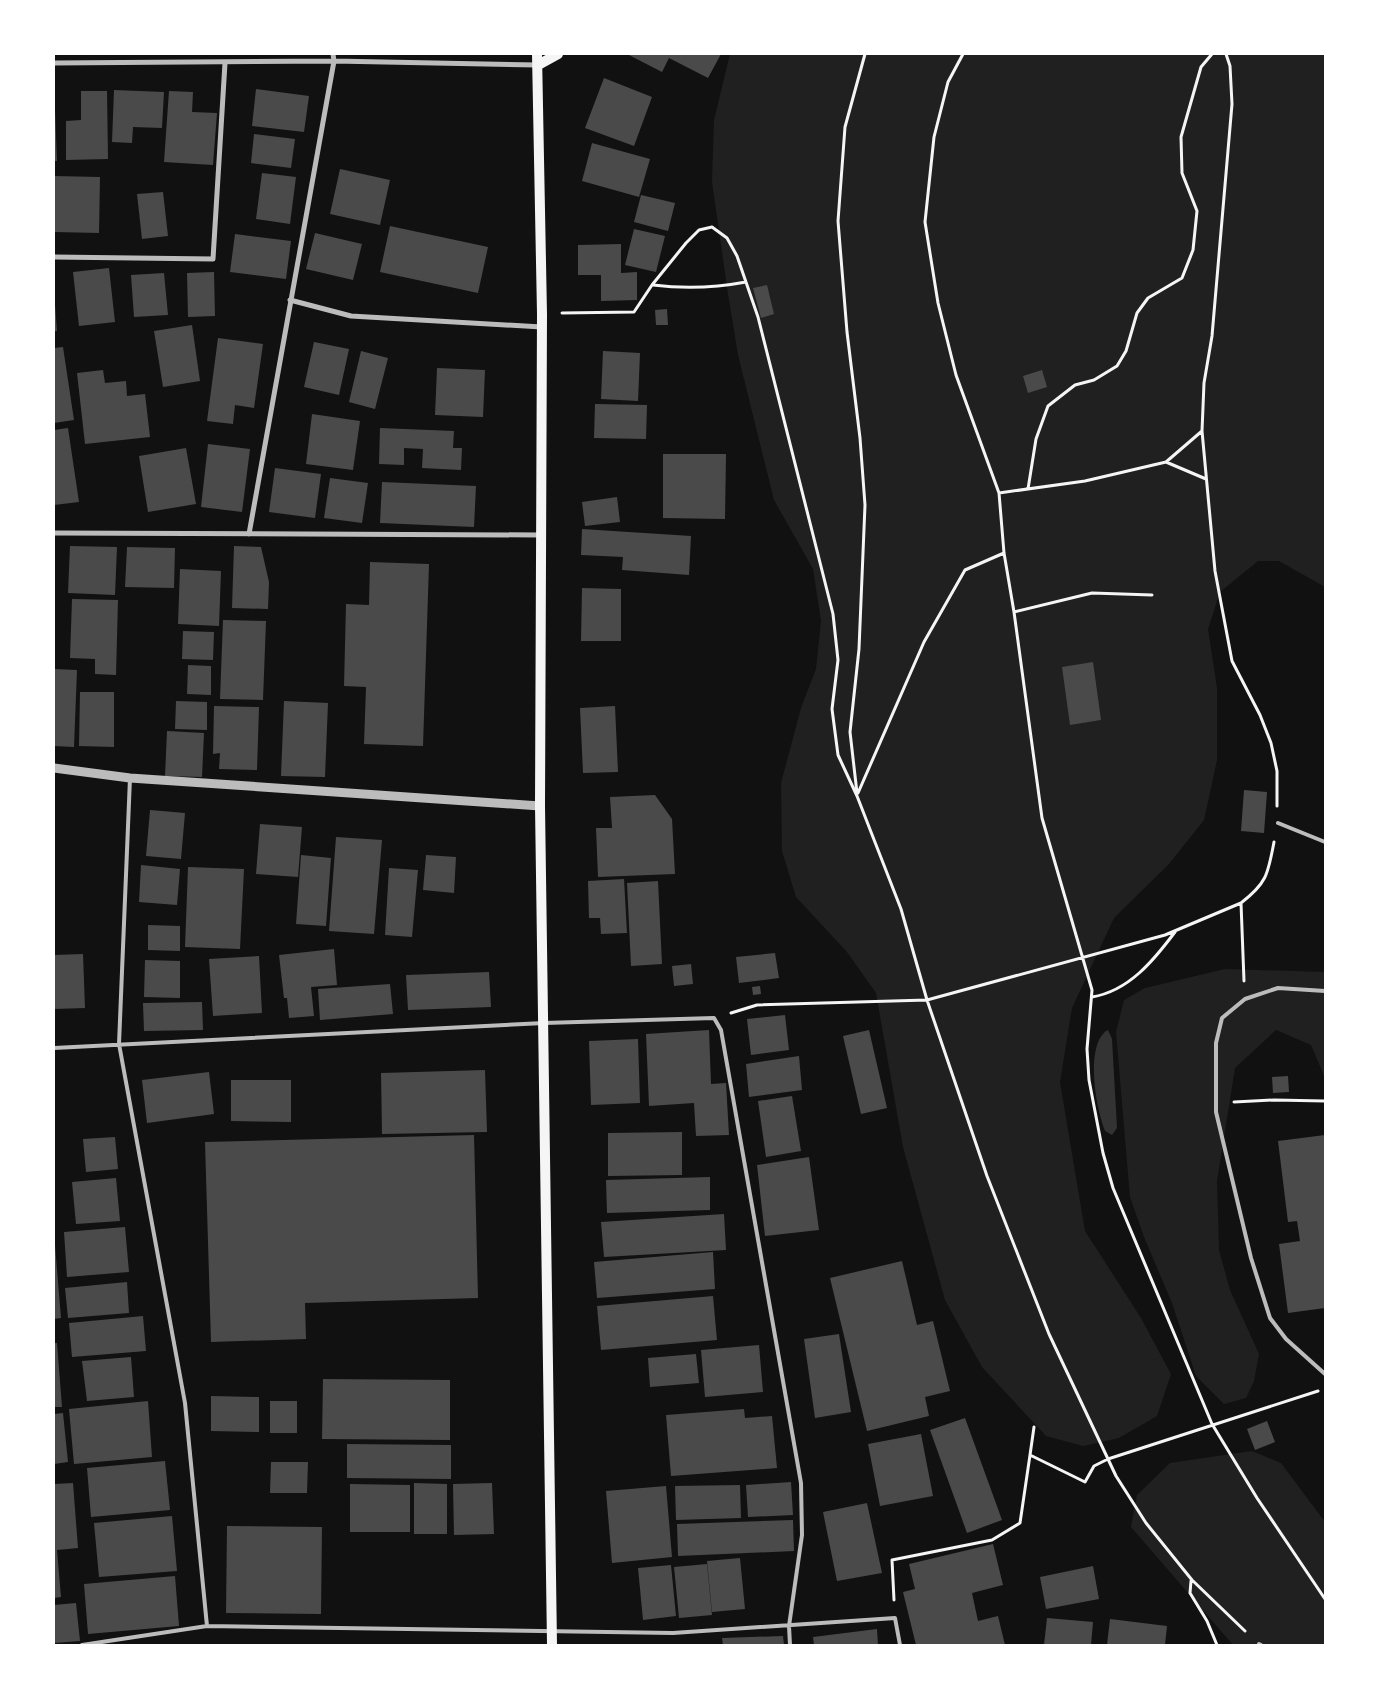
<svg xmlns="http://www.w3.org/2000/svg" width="1379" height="1699" font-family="'Alegreya Sans',sans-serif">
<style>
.green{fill:#202020}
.water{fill:#333}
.building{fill:#4a4a4a}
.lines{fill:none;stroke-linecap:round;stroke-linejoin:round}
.path{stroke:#f5f5f5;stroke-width:3}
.service{stroke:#bcbcbc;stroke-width:4}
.minor{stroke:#bcbcbc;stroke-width:5}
.tertiary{stroke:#bcbcbc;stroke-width:9}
.secondary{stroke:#f5f5f5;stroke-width:10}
</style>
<rect width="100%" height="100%" fill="#111"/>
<path class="green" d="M730 54H1325V587L1279 561H1258L1220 592 1208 629 1217 688V760L1204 820 1169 864 1114 918 1072 1008 1060 1082 1085 1231 1141 1318 1171 1374 1157 1416 1119 1438 1083 1446 1046 1436 982 1367 945 1300 903 1147 876 993 847 952 796 897 782 851 781 783 801 708 816 669 821 621 813 569 774 500 738 355 728 294 712 182 714 120Z
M1225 969 1325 972V1078L1311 1045 1276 1030 1235 1068 1217 1181 1219 1250 1230 1290 1259 1354 1254 1381 1246 1398 1224 1404 1196 1376 1172 1303 1144 1237 1130 1197 1116 1032 1124 1000 1145 988Z
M1252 1451 1281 1463 1325 1522V1645H1233L1131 1527 1137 1495 1170 1463Z"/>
<path class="water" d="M1108 1030 1112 1039 1117 1128 1112 1135 1105 1131C1096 1109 1084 1043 1108 1030Z"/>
<path class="building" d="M627 54H721L708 78 669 58 662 72Z
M604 78 652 97 634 146 585 128Z
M256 89 309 96 304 132 252 126Z
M114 90 164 92 162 128 133 127 132 143 112 142Z
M81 91H107L108 159 66 160V121L81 120Z
M169 91 193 92 192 112 217 113 213 165 164 162Z
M54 110H55L57 161H54Z
M254 134 295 139 291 168 251 163Z
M592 143 650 159 639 197 582 181Z
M340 169 390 180 380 225 330 214Z
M262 173 296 177 290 224 256 219Z
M54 176 100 177 99 233 54 232Z
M163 192 168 236 142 239 137 194Z
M641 195 675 203 668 231 634 222Z
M390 226 488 247 478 293 380 272Z
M634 229 665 236 656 272 625 265Z
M315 233 362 244 353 280 306 269Z
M235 234 291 241 286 279 230 272Z
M621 244V273L637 272V300L601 301V275H578V245Z
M109 268 115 322 79 326 73 272Z
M214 272 215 316 188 317 187 273Z
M164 273 168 315 134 317 131 275Z
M767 285 774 314 761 318 753 288Z
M54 291 57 331H54Z
M667 309 668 325H656L655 310Z
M192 325 200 381 163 387 154 331Z
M218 338 263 344 254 408 235 405 233 424 207 421Z
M314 342 349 349 339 395 304 387Z
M63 347 74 420 54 423V348Z
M361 351 388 358 375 409 349 402Z
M603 351 640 353 638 401 601 399Z
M437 368 485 370 483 417 435 415Z
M103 370 105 383 126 381 127 396 145 394 150 437 85 444 77 373Z
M1042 370 1047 387 1028 393 1023 376Z
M595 404 647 405 646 439 594 438Z
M312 414 360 421 353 470 306 464Z
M68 428 79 502 54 505V430Z
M380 428 454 431 453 448H462L461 470 422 468 423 449 404 448V465L379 464Z
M208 444 250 449 242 512 201 507Z
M186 448 196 504 148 512 139 456Z
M663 454H726L725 519 663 518Z
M275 468 321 474 315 518 269 512Z
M330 478 368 483 362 523 324 518Z
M382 482 476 486 474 527 380 523Z
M617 497 620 522 585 526 582 502Z
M582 529 691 536 689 575 622 570 623 557 581 555Z
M70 546 117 547 115 595 68 593Z
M234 546 261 547 269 582 268 609 232 608Z
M127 547 175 548 174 588 125 587Z
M370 562 429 564 423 746 364 744 366 687 344 686 346 604 369 605Z
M180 569 221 571 219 626 178 624Z
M582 588 621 589V641H581Z
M72 599 118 600 116 675 95 674V659L70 658Z
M223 620 266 621 263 700 220 699Z
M183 631 214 632 213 660 182 659Z
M1093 662 1101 720 1070 725 1062 667Z
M188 665 211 666V695L187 694Z
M54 669 77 670 74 747 54 746Z
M80 692H114V747L79 746Z
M176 701 207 702V730L175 729Z
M284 701 328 703 325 777 281 776Z
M214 706 259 707 257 770 219 769 220 753 213 754Z
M615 706 618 772 583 773 580 708Z
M167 731 204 733 202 777 165 776Z
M1244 790 1267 792 1264 833 1241 831Z
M655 795 672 819 675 874 598 877 596 828H612L610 797Z
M150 810 185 813 181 859 146 856Z
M260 824 302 827 298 877 256 874Z
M336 837 382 840 374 934 329 931Z
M301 855 331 858 326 926 296 924Z
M426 855 456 857 454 893 423 890Z
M141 865 180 869 177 905 139 902Z
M188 867 244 869 240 949 185 947Z
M389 868 418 870 412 937 385 935Z
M624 879 627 933 601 934 600 918H589L588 881Z
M658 881 662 964 631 966 627 883Z
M148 925 180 926V951L148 950Z
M334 949 337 985 311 987 314 1016 289 1018 287 998H284L279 955Z
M775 953 779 978 739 983 736 957Z
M83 954 85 1008 54 1009V955Z
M259 956 262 1013 213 1016 209 959Z
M145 960 180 961V998L144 997Z
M691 964 693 984 674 986 672 966Z
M489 972 491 1007 408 1010 406 975Z
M390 984 393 1014 320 1020 318 989Z
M760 986 761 994 753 995 752 987Z
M202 1002 203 1030 144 1031 143 1003Z
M785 1015 789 1050 751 1055 747 1019Z
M709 1030 711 1084 726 1083 729 1135 696 1136 694 1103 649 1106 646 1034Z
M869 1030 887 1108 861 1114 843 1036Z
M638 1039 640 1103 591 1105 589 1041Z
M799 1056 802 1090 749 1097 746 1064Z
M485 1070 487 1132 382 1134 381 1073Z
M209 1072 214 1114 147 1123 142 1080Z
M1288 1076 1289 1092 1273 1093 1272 1077Z
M231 1080H291V1122L231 1121Z
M792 1096 801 1151 766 1157 758 1101Z
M682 1132V1175L608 1176V1133Z
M474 1135 478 1298 305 1303 306 1339 211 1342 205 1142Z
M1325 1135V1308L1288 1313 1279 1244 1300 1241 1297 1221 1288 1222 1278 1141Z
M115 1137 118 1169 86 1172 83 1139Z
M809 1157 819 1230 765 1236 757 1165Z
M710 1177V1210L607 1213 606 1180Z
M116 1178 120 1221 76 1224 72 1182Z
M724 1214 726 1250 604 1257 601 1222Z
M125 1227 129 1272 67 1277 64 1232Z
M54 1233 61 1318 54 1319Z
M713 1252 715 1289 597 1298 594 1262Z
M902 1261 917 1325 933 1321 950 1391 925 1397 929 1416 867 1431 830 1278Z
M127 1282 129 1313 68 1318 65 1288Z
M713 1296 717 1340 601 1350 597 1306Z
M143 1316 146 1351 72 1357 69 1323Z
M839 1334 851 1412 815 1418 804 1339Z
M54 1343H57L62 1407H54Z
M759 1345 763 1392 705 1397 701 1350Z
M696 1354 699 1383 650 1387 648 1358Z
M131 1357 134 1397 87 1401 82 1361Z
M323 1379 450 1380V1440L322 1439Z
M211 1396 259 1397V1432L211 1431Z
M148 1401 152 1457 74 1464 69 1409Z
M270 1401H297V1433H270Z
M744 1409 745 1418 772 1416 777 1468 671 1476 666 1415Z
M63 1413 68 1462 54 1464V1414Z
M965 1418 1002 1520 967 1533 930 1430Z
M1267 1421 1275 1442 1255 1450 1247 1429Z
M921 1434 933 1496 880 1506 868 1444Z
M347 1444 451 1445V1479L347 1478Z
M165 1461 170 1510 91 1517 87 1468Z
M271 1462H308L307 1493H270Z
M791 1482 793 1515 748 1517 746 1485Z
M73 1483 78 1548 57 1550 61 1597 54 1598V1484Z
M414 1483 447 1484V1534H414Z
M492 1483 494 1534 454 1535 453 1484Z
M350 1484 410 1485V1532H350Z
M740 1485 741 1518 676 1520 675 1486Z
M666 1486 672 1557 612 1563 606 1491Z
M867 1503 882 1573 837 1581 823 1512Z
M172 1516 177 1571 99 1577 94 1523Z
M793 1520 794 1551 678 1556 677 1524Z
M227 1526 322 1527 321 1614 226 1613Z
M993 1544 1003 1585 972 1593 978 1621 998 1616 1005 1645H916L903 1592 915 1589 909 1564Z
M740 1558 745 1609 712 1612 707 1561Z
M707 1564 712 1615 679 1618 674 1567Z
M671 1565 676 1616 643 1620 638 1568Z
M1093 1566 1099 1599 1046 1609 1040 1577Z
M175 1576 179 1626 88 1634 84 1584Z
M76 1603 80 1641 54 1643V1605Z
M1047 1618 1093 1622 1091 1645H1044Z
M1110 1619 1167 1626 1165 1645H1107Z
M877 1629 878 1645H814L813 1637Z
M783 1636 784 1645H723L722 1638Z"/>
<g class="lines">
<path class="path" d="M963 54 948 82 934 137 925 222 938 303 956 375 999 493 1004 553 1014 612 1042 818 1092 990 1087 1049 1089 1080 1103 1153 1113 1188 1212 1424 1257 1498 1325 1599
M1226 54 1230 66 1232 104 1212 336 1204 383 1202 431 1215 571 1232 661 1260 715 1271 743 1277 771V806
M653 285C685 289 714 288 746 282
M562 313 634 312 652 285 686 243 699 230 712 227 727 238 737 256 758 317 833 614 838 660 832 709 838 755 857 796 901 909 927 1000 987 1176 1049 1334 1116 1476 1146 1523 1192 1580 1245 1631
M1166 462 1202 431
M1028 489 1036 439 1048 406 1075 385 1094 380 1117 366 1126 351 1137 313 1148 298 1182 278 1193 250 1197 211 1182 173 1181 137 1201 67 1212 54
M999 493 1085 481 1166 462 1206 479
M1014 612 1092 593 1152 595
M857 793 850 732 859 649 865 505 860 438 847 332 838 221 845 127 865 54
M858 793 924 642 965 570 1004 553
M1244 981 1241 903C1267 883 1268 874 1274 842
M1092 997C1129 991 1154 960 1175 932
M731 1013 757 1005 927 1000 1165 935 1241 903
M1234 1102 1274 1100 1325 1101
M1030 1455 1034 1427
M1191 1581 1190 1593 1207 1621 1217 1645
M894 1600 892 1560 992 1540 1020 1523 1030 1455 1085 1482 1094 1466 1108 1459 1318 1391"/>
<path class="service" d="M130 778 119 1044 185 1403 207 1626
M1278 823 1325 842
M1325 991 1278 988 1245 999 1222 1018 1216 1043V1112L1251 1258 1270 1318 1286 1339 1325 1374
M54 1048 544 1023 714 1018 721 1030 801 1483 802 1535 789 1626 790 1645
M1259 1644 1261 1645
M82 1645 207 1626 673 1633 895 1618 900 1645"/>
<path class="minor" d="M54 63 334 61 538 65
M54 257 213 259 225 63
M290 300 351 316 542 327
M54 533 539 535
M249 534 334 61 333 54"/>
<path class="tertiary" d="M54 768 130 778 540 806"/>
<path class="secondary" d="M537 54 542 314 540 806 552 1645
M538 65 558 54"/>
</g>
<rect width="1379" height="1699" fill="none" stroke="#ffffff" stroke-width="110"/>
</svg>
